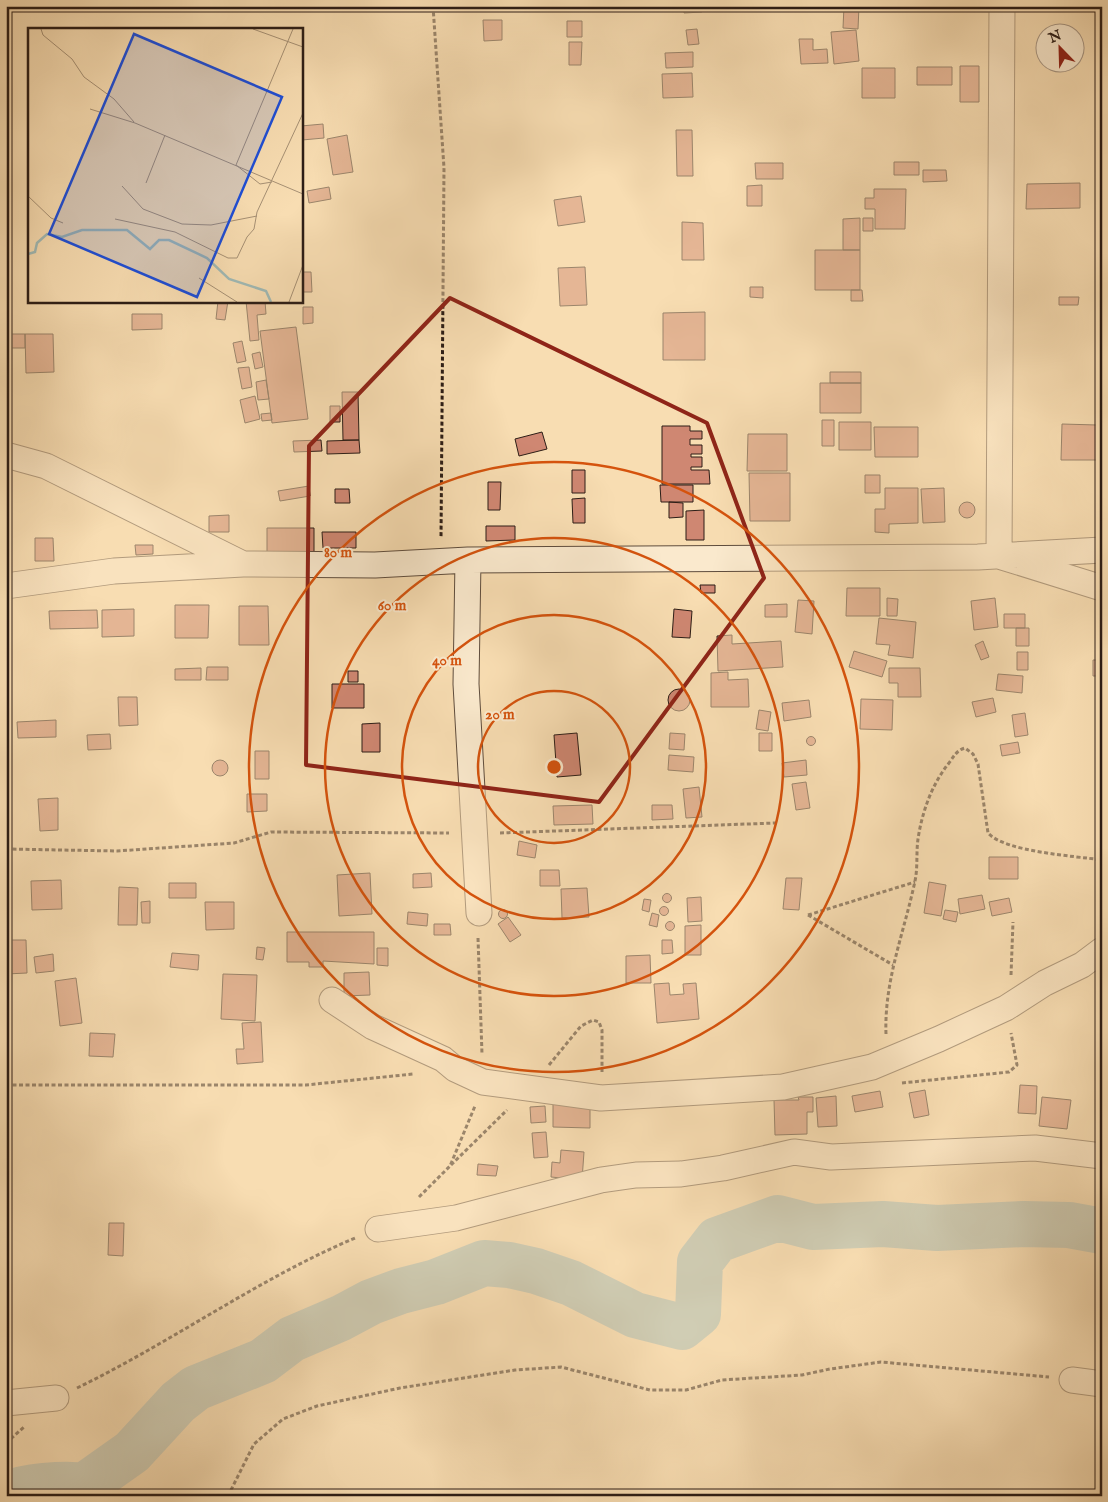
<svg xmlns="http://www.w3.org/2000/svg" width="1108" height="1502" font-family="'IM FELL English',serif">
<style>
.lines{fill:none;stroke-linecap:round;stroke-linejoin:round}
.river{stroke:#a0bab6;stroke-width:46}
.building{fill:#cf8772;stroke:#2c1d16}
.street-casing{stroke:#5f4d3d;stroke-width:27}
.path{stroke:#2c1d16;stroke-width:3;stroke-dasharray:4 2.5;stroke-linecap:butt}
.street{stroke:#fae9cd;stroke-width:25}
.marked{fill:none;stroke:#8f2418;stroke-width:4;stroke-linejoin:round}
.ring{fill:none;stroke:#d5530d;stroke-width:2.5}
.inset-river{fill:none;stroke:#a0bab6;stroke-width:2.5}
.inset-road{fill:none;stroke:#a69074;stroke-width:1}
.view{fill:#1d4ed8;fill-opacity:0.15;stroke:#1d4ed8;stroke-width:2.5}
.inset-edge{fill:none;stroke:#2c1d16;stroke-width:2.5}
.centre{fill:#d5530d;stroke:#fae9cd;stroke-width:2.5}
.ring-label{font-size:15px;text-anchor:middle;font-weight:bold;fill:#d5530d;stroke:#fae9cd;stroke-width:4;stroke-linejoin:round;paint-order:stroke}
</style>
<rect width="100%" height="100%" fill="#f8ddb2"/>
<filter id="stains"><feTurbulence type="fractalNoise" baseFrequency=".004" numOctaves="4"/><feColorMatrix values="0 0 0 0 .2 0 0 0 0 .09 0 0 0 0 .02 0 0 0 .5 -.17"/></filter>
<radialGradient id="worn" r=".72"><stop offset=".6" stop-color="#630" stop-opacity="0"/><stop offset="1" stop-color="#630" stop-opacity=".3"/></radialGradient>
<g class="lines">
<path class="river" d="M6 1495C22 1486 66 1483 84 1486L132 1452 178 1402 196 1388 263 1361 292 1339 341 1318 371 1302 401 1291 436 1282 484 1263 509 1265 536 1271 571 1283 635 1315 682 1327 698 1314 700 1262 717 1240 778 1218 813 1227 883 1224 937 1228 1024 1224 1069 1225 1102 1231"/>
</g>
<path class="building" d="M684 6H701L702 12 684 13Z
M809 6H838V9Z
M844 6H859L858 29 843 28Z
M483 20H502V40L484 41Z
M567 21H582V37H567Z
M697 29 699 44 688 45 686 30Z
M856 30 859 61 834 64 831 32Z
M799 39H813V50L827 49 828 63 801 64Z
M569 42H582L581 65H569Z
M693 52V67L666 68 665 53Z
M960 66H979V102H960Z
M917 67H952V85H917Z
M862 68H895V98H862Z
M692 73 693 97 663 98 662 74Z
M323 124 324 138 302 140 301 126Z
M676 130H692L693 176H677Z
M347 135 353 172 333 175 327 139Z
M894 162H919V175H894Z
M755 163H783V179H756Z
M923 170H946L947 181 923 182Z
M1080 183V208L1026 209 1027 184Z
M762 185V206H747V186Z
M329 187 331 199 309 203 307 191Z
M874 189H906L905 229H875V209H865V198H874Z
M581 196 585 222 558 226 554 200Z
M860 218V250H843V219Z
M863 218H873V231H863Z
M682 222 703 223 704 260H682Z
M815 250H860V290H815Z
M585 267 587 305 560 306 558 268Z
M301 272H311L312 292H301Z
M750 287H763V298L750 297Z
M851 290H862L863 301H851Z
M1059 297H1079L1078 305H1059Z
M218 301H228L225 320 216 319Z
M246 301H265L266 314 257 315 259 340 250 341Z
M303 307H313V323L303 324Z
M705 312V360H663V313Z
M132 314H162V329L132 330Z
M296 327 308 419 272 423 260 331Z
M6 334H25V348H6Z
M25 334H53L54 372 26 373Z
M242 341 246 361 237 363 233 343Z
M260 352 263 367 255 369 252 354Z
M249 367 252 387 242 389 238 368Z
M830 372H861V383H830Z
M266 380 269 399 258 400 256 382Z
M820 383H861V413H820Z
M342 392H358L359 440H343Z
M255 396 260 419 245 423 240 400Z
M330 406H340V422H330Z
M271 413 272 420 262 421 261 414Z
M822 420H834V446H822Z
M839 422H871V450H839Z
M1062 424 1097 425V460H1061Z
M662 426H690V431H702V439H690V445H702V454H691V457H702V467H691V470H709L710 484H662Z
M874 427H918V457H875Z
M542 432 547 449 519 456 515 439Z
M748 434H787V471H747Z
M321 440 322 451 294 452 293 441Z
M359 440 360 453 327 454V441Z
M572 470H585V493H572Z
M749 473H790V521H750Z
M865 475H880V493H865Z
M488 482H501L500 510H488Z
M660 485H693V502H661Z
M309 486 310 496 280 501 278 491Z
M885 488H918V523L889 524V533L875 532V509H885Z
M944 488 945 522 923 523 921 489Z
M335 489H349L350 503H335Z
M585 498V523H573L572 499Z
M669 502 683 503V517L669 518Z
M959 510a8 8 0 1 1 16 0a8 8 0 1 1-16 0Z
M704 510V540H686V511Z
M229 515V532H209V516Z
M486 526H515V540L486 541Z
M267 528H314V553H267Z
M322 532H356V548H323Z
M35 538H53L54 561H35Z
M135 545H153V554L136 555Z
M700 585H715V593H701Z
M847 588H880V616H846Z
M887 598 898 599 897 616H887Z
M995 598 998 627 974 630 971 601Z
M798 600 814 601 812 634 795 632Z
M787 604V617H765V605Z
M175 605H209L208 638H175Z
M239 606H268L269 645H239Z
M134 609V636L102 637V610Z
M674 609 692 611 690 638 672 637Z
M97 610 98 628 50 629 49 611Z
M1004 614H1025V628H1004Z
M879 618 916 622 913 658 888 655 890 645 876 644Z
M1016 628H1029V646H1016Z
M732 635V644L781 641 783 667 718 671 717 636Z
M983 641 989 657 981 660 975 645Z
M854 651 887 661 882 677 849 667Z
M1017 652H1028V670H1017Z
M1093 660H1102V676H1093Z
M207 667H228V680H206Z
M201 668V680H175V669Z
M889 668H920L921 697H898V683H889Z
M348 671H358V682H348Z
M728 672V680L748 679 749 707H711V673Z
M998 674 1023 676 1022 693 996 690Z
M332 684H364V708H332Z
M668 700a11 11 0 1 1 22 0a11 11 0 1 1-22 0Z
M118 697H137L138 725 119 726Z
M993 698 996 712 976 717 972 702Z
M861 699 893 700 892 730 860 729Z
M809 700 811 717 784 721 782 703Z
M759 710 771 712 768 731 756 729Z
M1025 713 1028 735 1015 737 1012 715Z
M56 720V737L18 738 17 722Z
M380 723V752H362V724Z
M577 733 581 775 557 777 554 735Z
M670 733 685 734 684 750 669 749Z
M759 733H772V751H759Z
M110 734 111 749 88 750 87 735Z
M806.5 741a4.5 4.5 0 1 1 9 0a4.5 4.5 0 1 1-9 0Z
M1018 742 1020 753 1002 756 1000 745Z
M255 751H269V779H255Z
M669 755 694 757 693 772 668 770Z
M806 760 807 775 784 777 782 763Z
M212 768a8 8 0 1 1 16 0a8 8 0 1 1-16 0Z
M806 782 810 808 796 810 792 784Z
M699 787 702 817 686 818 683 789Z
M247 794H267V811L247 812Z
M58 798V830L40 831 38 799Z
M592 805 593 824 554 825 553 806Z
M652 805H672L673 819 652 820Z
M519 841 537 845 535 858 517 855Z
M989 857H1018V879H989Z
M540 870H559L560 886H540Z
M370 873 372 914 339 916 337 875Z
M431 873 432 887 413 888V874Z
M786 878H802L799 910 783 909Z
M61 880 62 909 32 910 31 881Z
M929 882 946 885 941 916 924 913Z
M169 883H196V898H169Z
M119 887 138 888 137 925H118Z
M587 888 589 917 562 918 561 889Z
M662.5 898a4.5 4.5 0 1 1 9 0a4.5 4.5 0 1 1-9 0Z
M982 895 985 909 960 914 958 899Z
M701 897 702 921 688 922 687 898Z
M1009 898 1012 912 992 916 989 902Z
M644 899 651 900 649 912 642 910Z
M150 901V923H142L141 902Z
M205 902H234V929L206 930Z
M659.5 911a4.5 4.5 0 1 1 9 0a4.5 4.5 0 1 1-9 0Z
M498.5 914a4.5 4.5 0 1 1 9 0a4.5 4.5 0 1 1-9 0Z
M945 910 958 912 956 922 943 919Z
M408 912 428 914 427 926 407 924Z
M652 913 659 915 657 927 649 925Z
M508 917 521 935 510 942 498 924Z
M665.5 926a4.5 4.5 0 1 1 9 0a4.5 4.5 0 1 1-9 0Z
M434 924H450L451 935H434Z
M701 925V955H685V926Z
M287 932H374V964L323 961V967H309V962H287Z
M6 940H26L27 973 6 974Z
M662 940H672L673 953 662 954Z
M257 947 265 948 263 960 256 959Z
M377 948H388V966L377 965Z
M172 953 199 955 198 970 170 967Z
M53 954 54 971 36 973 34 957Z
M650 955 651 983H626V956Z
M369 972 370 995 344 996V973Z
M223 974 257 975 255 1021 221 1019Z
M76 978 82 1023 60 1026 55 981Z
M669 983 670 995 684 994 683 984 696 983 699 1019 657 1023 654 984Z
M261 1022 263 1062 237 1064 236 1049H244L242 1023Z
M90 1033 115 1034 113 1057 89 1056Z
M1020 1085 1037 1086 1036 1114 1018 1113Z
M925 1090 929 1115 914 1118 909 1093Z
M880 1091 883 1107 855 1112 852 1096Z
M836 1096 837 1126 818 1127 816 1098Z
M798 1097H813V1112H807V1134L775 1135 774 1100H799Z
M1042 1097 1071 1100 1067 1129 1039 1126Z
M553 1103 590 1104V1128L553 1127Z
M545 1106 546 1122 531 1123 530 1107Z
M546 1132 548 1157 534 1158 532 1133Z
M561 1150 584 1152 582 1180 551 1177 552 1162 560 1163Z
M478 1164 498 1166 496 1176 477 1175Z
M109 1223H124L123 1256 108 1255Z"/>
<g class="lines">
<defs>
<path id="street" d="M1002 6 999 556 1102 588
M6 455 46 466 241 563
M468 560 466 684 479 913
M6 586 114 571 243 564 375 565 468 560 978 557 1102 550
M332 1000 373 1027 443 1059 455 1069 483 1082 601 1098 783 1087 872 1067 939 1039 1006 1008 1045 983 1082 965 1102 950
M378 1229 456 1218 601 1180 636 1175 681 1174 723 1168 794 1152 831 1157 1035 1148 1102 1156
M1072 1380 1102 1384
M6 1403 56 1398"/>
</defs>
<use href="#street" class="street-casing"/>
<path class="path" d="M433 6 444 168 441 538
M500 833 775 823
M6 849 117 851 234 843 271 832 449 833
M808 915 915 882
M808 915 893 965
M478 938 482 1054
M1011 975 1013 922
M886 1034C884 981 904 933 915 881 918 867 916 853 918 839 922 812 932 784 949 763 954 756 957 750 965 748L973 754 978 764 988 833C1005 852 1075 856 1102 860
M549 1065 581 1026 593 1020 599 1022 602 1030V1072
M902 1083 1009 1072 1017 1065 1011 1033
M6 1085H306L413 1074
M451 1165 507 1110
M419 1197 450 1166 475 1106
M77 1388C172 1342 258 1279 355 1238
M6 1443 24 1427
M228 1496 254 1444 283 1419 317 1406 400 1388 515 1370 561 1367 650 1390H686L722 1380 802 1375 830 1369 881 1362 1049 1377"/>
<use href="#street" class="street"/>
</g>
<path d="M0 0H1108V1502H0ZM450 298 707 423 764 578 599 802 306 765 309 446Z" fill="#f8ddb2" fill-opacity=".55" fill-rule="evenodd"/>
<path class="marked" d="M450 298 707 423 764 578 599 802 306 765 309 446Z"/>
<g class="ring">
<circle cx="554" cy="767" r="76"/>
<circle cx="554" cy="767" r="152"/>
<circle cx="554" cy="767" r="229"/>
<circle cx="554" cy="767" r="305"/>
</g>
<g transform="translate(28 28)">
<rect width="275" height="275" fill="#f8ddb2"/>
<path class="inset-river" d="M0 226 7 224 9 215 19 206 34 209 54 202H99L122 221 131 212H141L179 230 201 251 238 263 243 274"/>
<path class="inset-road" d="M13 1 15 7 44 31 56 49 86 71 106 94M225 1 275 19M62 81 107 95 275 166M244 154 232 156 208 137 265 1M118 155 137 107M94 158 115 181 154 196 183 197 229 188M0 168 23 190 35 195M87 191 147 204 200 230H209L219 209 226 201 229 184 275 85M171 250 209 274M261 274 275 237"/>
<path class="view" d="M106 6 254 69 169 269 21 206Z"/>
<rect width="275" height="275" class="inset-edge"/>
</g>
<circle cx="554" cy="767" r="8" class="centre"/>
<g class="ring-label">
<text x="338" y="557">80 m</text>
<text x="392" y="610">60 m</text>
<text x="447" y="665">40 m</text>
<text x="500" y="719">20 m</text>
</g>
<rect width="1108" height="1502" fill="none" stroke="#f8ddb2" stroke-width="25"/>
<rect x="8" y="8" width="1093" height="1487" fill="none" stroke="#2c1d16" stroke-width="2.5"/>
<rect x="12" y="12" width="1083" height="1477" fill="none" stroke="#2c1d16"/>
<g transform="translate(1060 48) rotate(337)"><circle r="24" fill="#fae9cd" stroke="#a89784"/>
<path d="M0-4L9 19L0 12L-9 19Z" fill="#8f2418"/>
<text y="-8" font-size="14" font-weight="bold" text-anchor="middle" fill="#2c1d16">N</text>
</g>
<rect width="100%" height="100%" filter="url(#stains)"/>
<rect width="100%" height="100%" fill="url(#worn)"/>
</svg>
